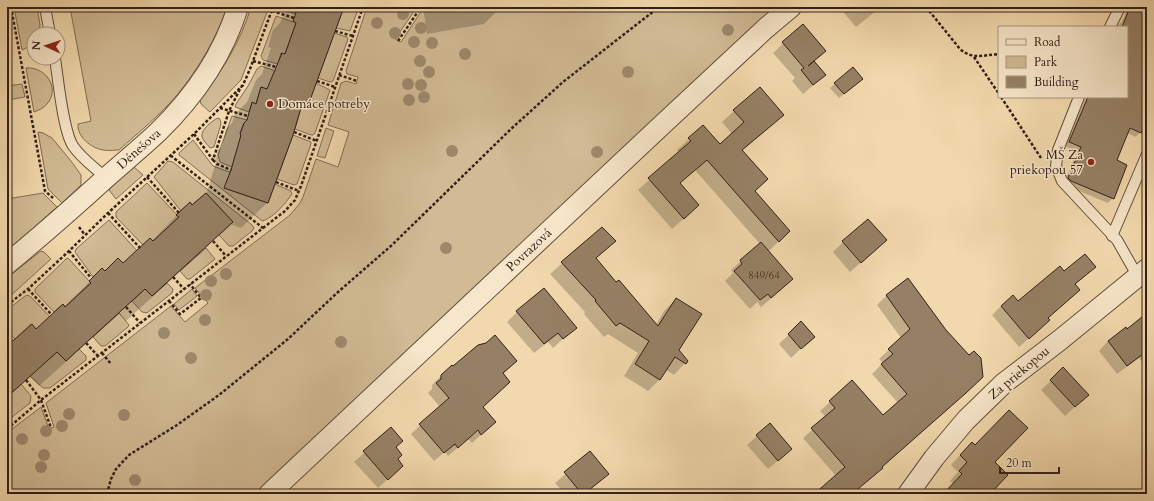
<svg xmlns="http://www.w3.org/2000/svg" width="1154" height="501" font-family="Cardo,serif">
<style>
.green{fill:#d1ba94;stroke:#826d56}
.shadow{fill:#0003}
.building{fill:#968065;stroke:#322018}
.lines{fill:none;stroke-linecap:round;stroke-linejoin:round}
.lane-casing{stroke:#624e3d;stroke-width:12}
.street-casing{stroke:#624e3d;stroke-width:22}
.path{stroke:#322018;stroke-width:2.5;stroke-dasharray:3 2;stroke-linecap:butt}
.lane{stroke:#f7e6ca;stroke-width:10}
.street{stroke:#f7e6ca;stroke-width:20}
.tree{fill:#9e886c}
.poi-dot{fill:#8f2418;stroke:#f7e6ca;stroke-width:1.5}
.labels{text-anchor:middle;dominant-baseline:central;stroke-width:3;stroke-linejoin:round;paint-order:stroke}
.number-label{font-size:11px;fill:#4b382b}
.poi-label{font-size:13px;fill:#322018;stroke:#f7e6ca;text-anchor:start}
.street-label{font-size:13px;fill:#322018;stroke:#f7e6ca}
</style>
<rect width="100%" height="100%" fill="#f2d9ad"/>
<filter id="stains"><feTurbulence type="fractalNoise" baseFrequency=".005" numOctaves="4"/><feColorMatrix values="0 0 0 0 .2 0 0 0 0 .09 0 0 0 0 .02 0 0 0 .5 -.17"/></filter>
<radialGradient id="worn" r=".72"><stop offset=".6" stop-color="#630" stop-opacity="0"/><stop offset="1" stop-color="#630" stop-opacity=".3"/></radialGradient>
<path class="green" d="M14 7H37L40 25 39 34H34V44L22 50Z
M70 7H227C216 39 199 68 177 95 160 115 139 132 119 150 114 150 108 151 103 150 91 148 77 137 78 124L91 121Z
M251 7H269L241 80 210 112 201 104 200 100C222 71 241 41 251 7Z
M280 7H298L295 14 281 9Z
M344 7H359L350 31 336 28Z
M367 7H417L395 39 401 42 424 7H776L257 494H7V433L41 407 49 429 54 427 46 403 171 306 185 322 208 303 195 288 290 215 300 203 303 197 316 159 338 167 349 132 328 125 341 83 346 81 356 84 358 77 347 74 346 71Z
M276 16 296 23 285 54 281 53 278 64 263 60 261 56Z
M334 33 347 37 348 39 333 81 330 82 318 78Z
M261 66 279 72 273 91 261 87 256 104 252 103 249 112 235 107 236 104 248 86 257 69Z
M26 68C45 66 61 88 47 104 44 108 39 110 34 112Z
M316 83 330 90 315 133 313 135H311L295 129 303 101 309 102Z
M22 84 25 97 7 100V86Z
M232 116 247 120 244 123 240 133 242 137 232 167 220 162 218 155Z
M218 118 220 119 221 124 214 147 210 148C208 145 203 141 202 137 200 130 213 120 218 118Z
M326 128 334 131 325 158 317 156Z
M38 132 43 133 52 138 71 161 81 175V185L62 203 48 189Z
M293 135 311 142V144L297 184 294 185 277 179Z
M193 140 213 166 235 174 230 190 268 203 275 184 291 191 292 194C285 204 275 216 263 221L261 220 179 155V153Z
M168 161 173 162 252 225 254 228 252 231 233 246H229L219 235 233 222 206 193 192 205 190 202 181 211 154 177Z
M133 166 143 175 116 199 109 190Z
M147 183 179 217 153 241 150 238 143 245 116 217V212Z
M43 193 57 207 7 251V199Z
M109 220 139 253 126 266 118 258 105 271 102 268 93 277 75 252 76 249Z
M206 248 215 259 190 279H187L180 271Z
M41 251 44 252 51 259 7 299V278Z
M68 258 91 283 65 307 63 304 54 312 35 292V289L66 259Z
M167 283 173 289 172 293 147 313 142 312 132 301 145 289 152 296Z
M192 289 197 296 179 310 174 304Z
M28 295 31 297 52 319 38 331 31 324 15 339 7 331V310L25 296Z
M119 313 129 325 128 327 105 346H101L93 337Z
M79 349 86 356V360L50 388H43L30 376 57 352 66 361Z
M21 384 31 396 30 403 7 421V397Z"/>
<path class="shadow" d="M291 7H343L308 102 299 111 267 203 241 228 230 224 206 248 126 321 119 314 39 386 30 377 7 398V348L36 331 64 307 90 281 105 272 123 264 152 241 177 215 192 206 206 195 216 162 215 160 218 150 222 147 226 129 232 123 235 114 247 102 256 80 262 74 271 48 268 47 273 30 280 23 284 14Z
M423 7H501L484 24 427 34Z
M839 7H881L856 27Z
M1128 7H1147V116L1140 132 1136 137 1127 133 1116 161 1113 198 1108 203 1067 186 1064 183 1077 152 1065 146 1086 97H1127V27H1116L1122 22Z
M803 25 825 51 813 62 825 75 803 94 792 81 795 78 773 53Z
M857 83 839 98 830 88 835 84Z
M759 88 771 126 742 151 754 191 789 231 768 252 782 289 761 307 757 302 750 309 725 281 733 273 731 270 760 244 695 170 679 184 687 216 672 229 638 190 679 153 677 150 703 126 720 145 732 134 722 122Z
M602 228 614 241 595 259 616 284 656 325 664 311 676 299 678 350 687 361 674 375 666 370 659 380 648 391 624 376 638 353 608 334 604 337 584 314 585 312 550 274Z
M843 242 876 249 850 272 833 252Z
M1094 267 1075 285 1047 318 1049 320 1019 347 992 315 1001 306 1018 303 1064 272Z
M908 280 945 331 982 376 955 402 852 494H815L836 476 803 438 826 417 820 411 830 402 883 417 898 403 872 374 883 363 879 359 901 338 877 305 886 296Z
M517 312 576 327 553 348 548 342 534 353 507 322Z
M1147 315V358L1142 362 1139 358 1117 374 1099 351 1108 341 1127 330Z
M801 323 813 337 791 358 779 344Z
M516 361 503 374 482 407 485 431 472 443 468 439 448 456 445 452 434 461 411 434 440 407 428 393 432 389V385L441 376Z
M1063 369 1078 404 1065 416 1041 390Z
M390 429 397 459 392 475 378 488 354 462Z
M757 436 781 458 768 469 747 445Z
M975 446 993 463 989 494H944L953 484 950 481 958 472 951 465 962 453Z
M590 453 607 474 585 494H565L555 483Z"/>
<path class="building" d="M298 7H344L309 103 303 101 293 135 268 203 224 188 231 170 241 135 240 134 244 123 247 120 252 102 256 104 261 87 267 89 282 53 285 54 296 23 293 21Z
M1130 7H1147V119L1141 133 1130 128 1117 160 1127 165 1114 199 1071 181 1068 178 1081 147 1069 142 1088 97H1127V27H1122Z
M803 24 826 51 808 66 814 61 826 75 813 85 801 70 804 68 782 42Z
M853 67 863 79 844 94 834 83Z
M760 87 784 115 742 150 768 179 755 191 790 231 779 242 707 160 680 183 699 205 684 219 648 178 691 141 688 138 703 125 720 144 744 122 733 110Z
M206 193 233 222 152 296 145 289 66 361 57 352 7 397V346L32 324 36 329 63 304 65 307 91 283 89 281 102 268 105 271 118 258 123 263 150 238 153 241 179 217 176 215 190 202 192 205Z
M868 219 887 240 861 263 842 241Z
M602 227 616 241 596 258 616 282 619 280 658 326 676 298 702 314 679 350 688 361 686 364 675 357 660 380 635 364 649 341 620 323 616 326 595 301 596 300 561 262Z
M761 242 793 279 771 298 768 294 760 300 734 271 742 264 740 260Z
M1085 254 1096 267 1075 284 1080 290 1048 318 1050 320 1029 339 1001 306 1013 295 1018 301 1060 266 1064 271Z
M908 278 946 330 969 355 974 351 981 358 983 377 966 393 882 467 883 468 852 494H814L845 467 811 428 835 408 829 401 852 380 883 415 907 394 881 364 893 354 888 349 910 329 886 295Z
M544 288 577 328 563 339 558 333 544 344 516 311Z
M1147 313V351L1127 366 1108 341 1126 327 1127 329Z
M801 321 815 337 801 349 788 334Z
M495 335 517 361 503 373 510 382 483 407 496 422 481 435 478 430 458 448 455 444 444 453 419 424 449 398 436 383 441 379V375L452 365 453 366 478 345 486 343Z
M1063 367 1089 395 1075 407 1050 380Z
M1009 410 1028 428 995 462 1008 475 990 494H943L962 474 959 471 967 462 960 455 972 442 975 445Z
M770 423 792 449 778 461 756 435Z
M391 427 403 441 396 447 402 455 398 459 403 466 388 480 363 451Z
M590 451 609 474 584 494H582L564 472Z"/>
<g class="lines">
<defs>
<path id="lane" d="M45 7 50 34
M1110 27 1120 7
M55 58C58 78 63 131 73 146 81 158 95 168 106 178
M1079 97 1058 150 1056 166 1062 181 1117 240 1138 277
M1112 236 1147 154"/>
<path id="street" d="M7 264C41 236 75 206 108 176 125 161 142 147 158 132 194 97 223 55 238 7
M269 494 663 124 766 28 791 7
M908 494 934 458 966 420 1004 383 1060 340 1147 269"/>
</defs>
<use href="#lane" class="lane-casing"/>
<use href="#street" class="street-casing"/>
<path class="path" d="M11 7 45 191 53 198
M926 7 960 49C973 60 983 55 999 54
M272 11 294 18
M335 31 353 36
M398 41 421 7
M974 57 999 94
M253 61 276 67
M339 75 357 81
M317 81 335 87
M1001 97 1041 158
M220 108 248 116
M294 132 317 141
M194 134 213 160 229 111 241 87
M213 160 217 164 231 170
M147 177 179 213
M276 182 299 191
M108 213 140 248
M79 227 85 235
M263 228 285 211 295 200 301 186 363 7
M213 241 226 256
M69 251 91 278
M173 277 184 289
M28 289 51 314
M169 301 180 314 201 298 190 284
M7 305 28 289 69 251 108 213 194 134 243 85 250 69 273 7
M126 307 140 323
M7 336 12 341
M86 343 98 356
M102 353 111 364
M26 380 41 400 51 428
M7 429 41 400 263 228 170 155
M107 494 111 479 116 469 129 455 177 425 219 395 288 339 338 292 392 245 512 128 563 82 659 7"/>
<use href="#lane" class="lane"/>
<use href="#street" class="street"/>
</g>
<g class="tree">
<circle cx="403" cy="14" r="6"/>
<circle cx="377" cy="23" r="6"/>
<circle cx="421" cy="28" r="6"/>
<circle cx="728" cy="30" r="6"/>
<circle cx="395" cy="33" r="6"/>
<circle cx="414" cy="42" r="6"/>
<circle cx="432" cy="43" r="6"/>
<circle cx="465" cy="54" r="6"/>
<circle cx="420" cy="61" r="6"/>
<circle cx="429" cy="72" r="6"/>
<circle cx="628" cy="72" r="6"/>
<circle cx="408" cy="84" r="6"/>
<circle cx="421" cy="85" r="6"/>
<circle cx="424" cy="97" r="6"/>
<circle cx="409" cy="100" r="6"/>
<circle cx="452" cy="151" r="6"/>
<circle cx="597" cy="152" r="6"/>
<circle cx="446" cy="248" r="6"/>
<circle cx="226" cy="274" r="6"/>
<circle cx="211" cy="281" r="6"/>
<circle cx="206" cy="295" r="6"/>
<circle cx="205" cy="320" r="6"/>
<circle cx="164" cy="333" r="6"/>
<circle cx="341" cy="342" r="6"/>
<circle cx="191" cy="358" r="6"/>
<circle cx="69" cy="414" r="6"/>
<circle cx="124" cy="415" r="6"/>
<circle cx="62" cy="426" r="6"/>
<circle cx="46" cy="431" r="6"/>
<circle cx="22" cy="439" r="6"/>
<circle cx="44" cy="455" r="6"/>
<circle cx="41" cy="467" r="6"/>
<circle cx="135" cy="480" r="6"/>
</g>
<g class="poi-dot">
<circle cx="270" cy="104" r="4"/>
<circle cx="1091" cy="162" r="4"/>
</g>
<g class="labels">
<g class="number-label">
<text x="764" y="275">849/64</text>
</g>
<g class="poi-label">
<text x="278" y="104">Domáce potreby</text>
<text x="1083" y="155" text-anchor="end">MŠ Za<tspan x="1083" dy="15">priekopou 57</tspan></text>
</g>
<g class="street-label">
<text transform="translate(139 149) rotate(-42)">Dénešova</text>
<text transform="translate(529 250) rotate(-43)">Povrazová</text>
<text transform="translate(1019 373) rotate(-40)">Za priekopou</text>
</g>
</g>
<rect width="1154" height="501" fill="none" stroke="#f2d9ad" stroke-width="24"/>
<rect x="8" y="8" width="1138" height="485" fill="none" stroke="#322018" stroke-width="2"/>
<rect x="12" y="12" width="1130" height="477" fill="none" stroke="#322018"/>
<rect x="998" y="26" width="130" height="72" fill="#f7e6ca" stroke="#a89783"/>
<rect x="1006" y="39" width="20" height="6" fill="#f7e6ca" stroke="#a89783"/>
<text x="1034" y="46" font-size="12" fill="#322018">Road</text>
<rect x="1006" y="56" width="20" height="12" fill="#d1ba94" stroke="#a89783"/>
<text x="1034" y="66" font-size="12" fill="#322018">Park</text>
<rect x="1006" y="76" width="20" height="12" fill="#968065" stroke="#a89783"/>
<text x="1034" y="86" font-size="12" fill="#322018">Building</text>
<g transform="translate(46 46) rotate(273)"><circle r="19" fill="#f7e6ca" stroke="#a89783"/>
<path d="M0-3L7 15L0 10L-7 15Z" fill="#8f2418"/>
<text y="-6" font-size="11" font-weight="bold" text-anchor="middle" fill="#322018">N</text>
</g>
<path d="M1000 467v6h59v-6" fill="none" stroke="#322018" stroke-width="2"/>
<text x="1006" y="467" font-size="12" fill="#322018" stroke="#f7e6ca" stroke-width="3" paint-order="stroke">20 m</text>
<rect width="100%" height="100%" filter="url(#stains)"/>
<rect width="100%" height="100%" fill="url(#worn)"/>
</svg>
